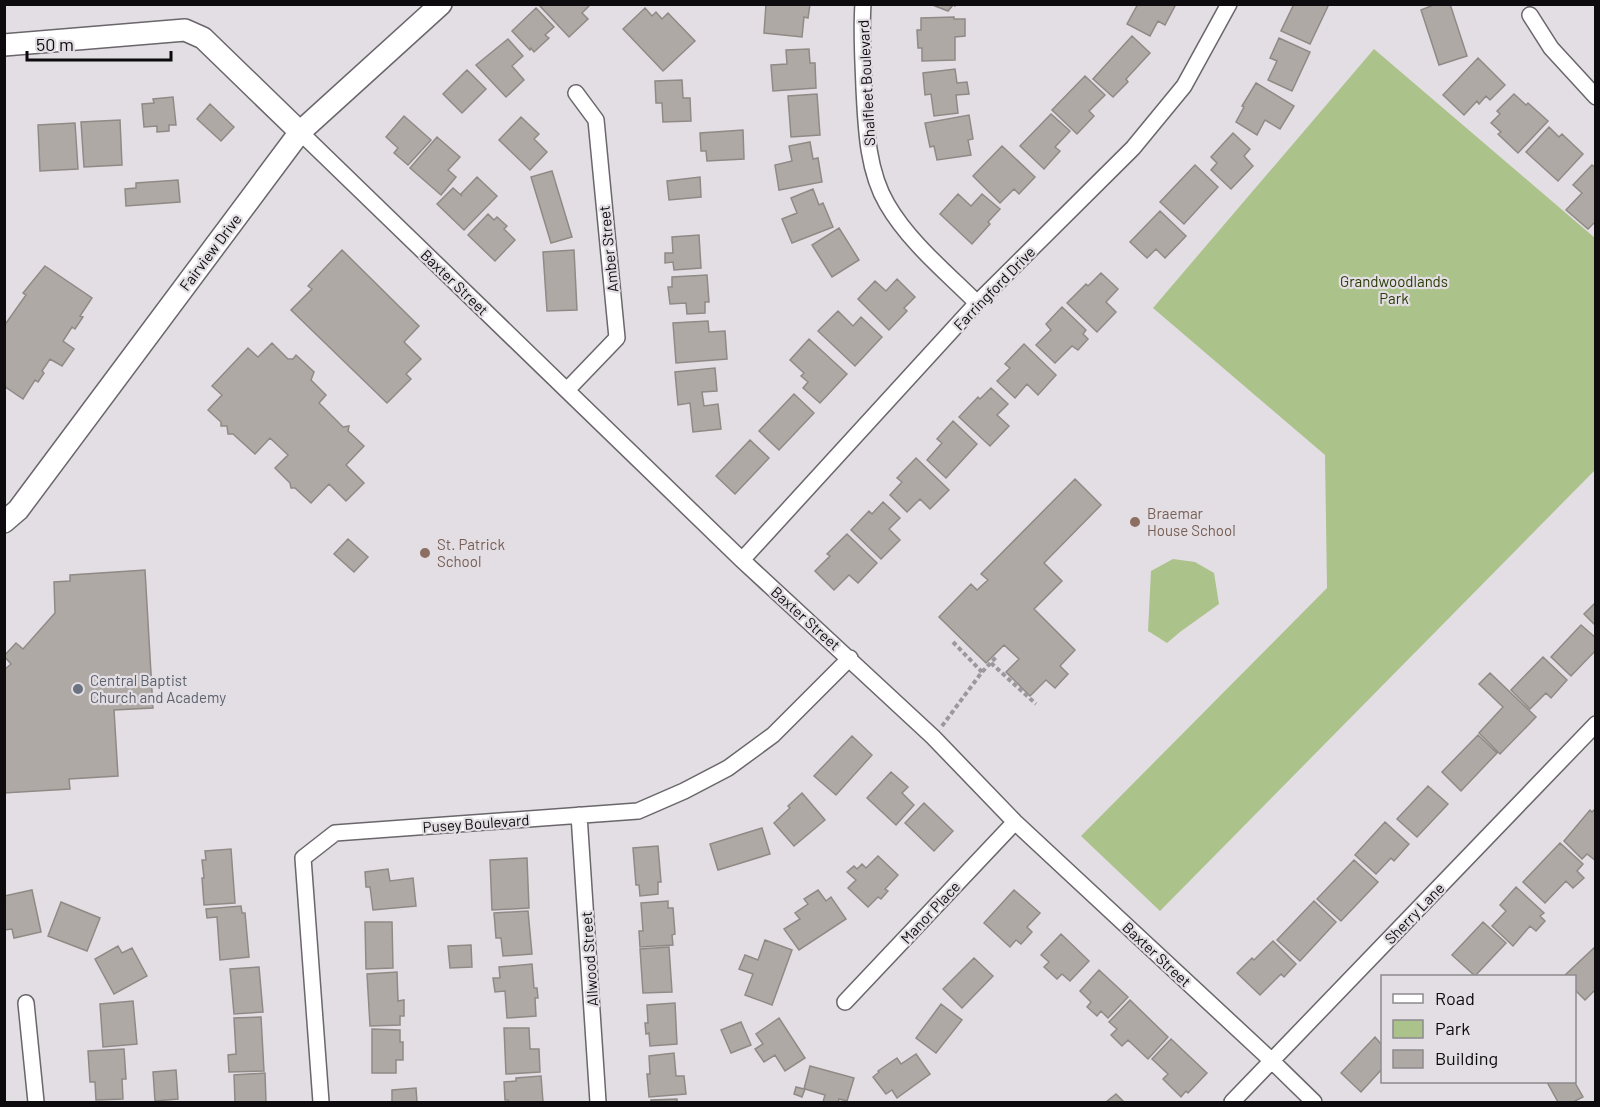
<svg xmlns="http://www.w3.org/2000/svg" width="1600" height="1107" font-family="Barlow,sans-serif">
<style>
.green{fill:#abc38a}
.building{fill:#afa9a5;stroke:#908a86;stroke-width:1.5}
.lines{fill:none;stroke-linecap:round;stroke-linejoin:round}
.minor-casing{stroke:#6a666b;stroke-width:18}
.secondary-casing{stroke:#6a666b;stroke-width:24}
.path{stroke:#9b989c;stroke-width:4;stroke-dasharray:4.5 3;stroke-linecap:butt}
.minor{stroke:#fff;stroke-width:15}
.secondary{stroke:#fff;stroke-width:21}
.education-dot{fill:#8d6e63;stroke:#e2dee3;stroke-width:2}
.worship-dot{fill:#6b7280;stroke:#e2dee3;stroke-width:2}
.labels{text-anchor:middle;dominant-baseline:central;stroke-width:4.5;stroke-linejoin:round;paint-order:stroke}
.street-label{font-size:15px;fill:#0d0b0d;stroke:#e2dee3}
.park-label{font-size:15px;fill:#2a3b05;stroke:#e2dee3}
.education-label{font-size:15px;fill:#785e54;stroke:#e2dee3;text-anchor:start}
.worship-label{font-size:15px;fill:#5b616d;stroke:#e2dee3;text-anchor:start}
</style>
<rect width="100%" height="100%" fill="#e2dee3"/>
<path class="green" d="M1374 49 1595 238V470L1160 911 1081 836 1327 588 1325 455 1153 308Z
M1173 559 1195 562 1214 573 1219 604 1180 632 1167 643 1148 631 1151 571Z"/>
<path class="building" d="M541 4H591L582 13 588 19 569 37 540 6Z
M766 4H810L808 18 804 17 802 37 764 33Z
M930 4H956L955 6 953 5 948 11Z
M1138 4H1176L1165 25 1158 21 1150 36 1127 24Z
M1294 4H1329L1310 44 1281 31Z
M1436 4H1450L1467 56 1439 65 1421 10Z
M536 8 554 27 545 35 549 38 534 52 531 48 530 50 512 31Z
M645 8 652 16 656 12 662 19 668 13 695 41 663 71 623 29Z
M954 17V19H965V36L955 37V60L922 61V48H918L917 30H921V18Z
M1132 36 1150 53 1126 79 1128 82 1113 97 1093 79Z
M1279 38 1310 52 1292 91 1268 80 1277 61 1270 58Z
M508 39 523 56 512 66 524 80 506 97 476 65Z
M809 49 810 63H815L816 88 773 91 771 65 787 64 786 50Z
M1478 58 1505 85 1490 100 1486 96 1479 104 1477 101 1464 115 1443 95Z
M955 69 957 83 967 82 969 94 956 95 958 113 934 116 931 94 925 95 923 73Z
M467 70 486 89 462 113 443 94Z
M1085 76 1105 95 1089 111 1094 116 1077 134 1052 110Z
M682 80 683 98H690L691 121 663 122 662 103H656L655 81Z
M1256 83 1294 106 1280 129 1265 120 1257 135 1236 122 1244 107 1242 106Z
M817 94 820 135 791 137 788 96Z
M1514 94 1526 105 1528 103 1548 121 1518 153 1498 134 1501 132 1491 123 1500 114 1497 111Z
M173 97 176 125H169V131L157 132V126L144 127 142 104 154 103 153 99Z
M210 104 234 127 221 141 197 119Z
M1051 114 1070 131 1055 147 1060 151 1044 169 1020 146Z
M969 115 973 139 968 140 971 155 937 160 934 146 930 147 925 123Z
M404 116 431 140 408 165 394 153 398 148 386 137Z
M521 117 539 134 534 139 547 152 530 170 499 140Z
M120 120 122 165 84 167 81 122Z
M75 123 78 169 40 171 38 125Z
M1549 127 1559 137 1562 134 1583 154 1558 181 1526 152Z
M743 130 744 159 707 161 706 151H701L700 133Z
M1233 133 1250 149 1244 156 1253 166 1231 189 1211 170 1217 163 1211 157Z
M437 137 460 157 448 170 456 177 441 195 410 168Z
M810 142 813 159 818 158 822 182 779 190 775 165 792 161 789 146Z
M1002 146 1035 177 1019 194 1014 189 1000 203 973 176Z
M1195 165 1218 187 1184 224 1160 202Z
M1592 165 1596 168V221L1588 229 1566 210 1582 193 1573 185Z
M552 171 572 237 551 243 531 177Z
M477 177 497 196 464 230 437 204 453 188 462 196 461 194Z
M700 177 701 197 669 200 667 181Z
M178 180 180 202 126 206 125 189 136 188V183Z
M813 189 819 205 823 203 833 227 792 243 782 219 797 213 791 198Z
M958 194 971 206 982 194 1000 209 988 222 990 224 972 244 940 214Z
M1160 211 1186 236 1165 258 1156 249 1147 258 1130 242Z
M488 214 494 220 497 217 507 226 504 229 515 240 495 261 468 235Z
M839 228 859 260 832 277 812 245Z
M699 235 701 268 674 270 673 262 665 263V253H673L672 237Z
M342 250 419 326 404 342 421 359 406 374 411 379 387 403 291 310 312 289 308 286Z
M574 250 577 310 547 311 543 252Z
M45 266 92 298 80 316 83 317 75 329 72 327 63 341 74 349 62 366 50 359 42 371 44 373 38 382 35 380 23 399 4 386V326L26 295 23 293Z
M1101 273 1118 289 1106 302 1116 312 1097 332 1067 303 1086 284 1088 286Z
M707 275 709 302H705V313L687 314 686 303 670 304 668 287H672V277Z
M897 279 915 297 904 308 907 311 889 330 858 299 875 281 886 291Z
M1062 307 1086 330 1083 334 1088 339 1078 350 1072 346 1055 363 1036 345 1051 330 1046 324Z
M838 311 853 326 861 317 882 337 855 366 818 331Z
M708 321 709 332 725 331 727 359 676 363 673 323Z
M809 339 847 374 820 403 803 388 808 382 801 376 804 373 790 360Z
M272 343 288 359H293L296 355 314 372 311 380 326 395 319 403 343 427 349 426 348 431 364 446 346 465 364 483 346 501 329 484 311 503 295 488H291L290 483 275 468 288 455 270 438 255 454 233 434H228L227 426H221V422L208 410 222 395 212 386 248 348 258 357Z
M1024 344 1056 375 1038 395 1027 384 1015 398 997 381 1010 368 1005 364Z
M715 368 717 391 702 392 704 406 718 404 721 429 693 432 690 403 678 405 675 372Z
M991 388 1008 404 997 415 1009 426 990 446 959 417 978 397 980 399Z
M794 394 814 413 779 450 759 431Z
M953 421 977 444 946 478 927 460 942 443 937 439Z
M750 440 769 458 735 494 716 476Z
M916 458 949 490 930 509 920 499 907 512 890 495 902 482 897 478Z
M1075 479 1101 505 1044 563 1062 581 1034 609 1075 650 1060 666 1068 674 1055 688 1046 680 1030 696 1006 672 1019 659 1004 645 986 663 939 617 971 584 977 590 988 580 981 574Z
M883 502 900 518 889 529 900 540 881 559 851 530 869 511 872 514Z
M847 534 877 563 858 583 849 575 834 590 815 571 830 556 827 554Z
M348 539 368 557 354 572 334 554Z
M145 570 153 708 114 710 118 776 69 779 70 789 4 793V670L11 664 4 656 16 643 23 649 55 613 54 582 70 581V575Z
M1596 602V626L1584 614Z
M1581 625 1596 638V650L1571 676 1551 657Z
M1543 657 1567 680 1551 698 1546 693 1530 709 1511 690Z
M1490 673 1536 717 1500 754 1479 733 1503 707 1479 684Z
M1478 735 1497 753 1461 791 1442 772Z
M852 736 872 755 836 795 814 776Z
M891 772 908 787 902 793 914 805 896 825 867 798Z
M1428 786 1448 804 1417 837 1397 819Z
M802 793 825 820 794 846 774 823 790 808 788 806Z
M924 803 953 831 934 851 905 823Z
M1596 808V861L1587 854 1582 859 1564 841 1590 810 1592 812Z
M1385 822 1409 844 1394 861 1391 858 1376 874 1355 855Z
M762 828 770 854 718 870 710 844Z
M1560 843 1583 864 1577 871 1584 878 1573 888 1566 881 1545 903 1523 882Z
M658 846 661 882H658V894L640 896 639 885H636L633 848Z
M231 849 235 903 204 905 202 878H204L202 860H206L205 851Z
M878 856 898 875 885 889 888 891 881 899 878 897 868 907 848 888 856 880 847 872 854 866 857 869 862 864 866 868Z
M527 858 529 908 492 910 490 860Z
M1354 860 1378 882 1341 921 1317 899Z
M388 869 390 881 413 878 416 906 373 910 370 887H366L365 872Z
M1516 887 1544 913 1540 916 1545 921 1536 931 1530 926 1513 946 1492 926 1506 911 1500 905Z
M32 890 41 932 14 938 12 929 4 930V896Z
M818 890 826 901 831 897 846 919 799 950 784 929 800 919 795 913 808 904 804 899Z
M1014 890 1040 913 1027 927 1032 932 1021 944 1016 940 1010 947 984 923Z
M668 901V908H673L675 934 672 935 673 945 640 947 639 931H643L641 903Z
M1314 901 1336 922 1300 961 1277 940Z
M61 902 100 918 87 951 48 936Z
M241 906 242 913H245L249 957 220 960 217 917 207 918 206 909Z
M528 911 532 954 503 956 501 938H496L494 913Z
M365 922H392L393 968 366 969Z
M1483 922 1506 943 1475 976 1452 955Z
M1061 934 1089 961 1070 981 1062 974 1057 979 1044 967 1049 962 1041 955Z
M765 940 792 950 772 1005 745 995 753 974 739 969 745 955 758 960Z
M1273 941 1296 964 1284 977 1281 974 1260 995 1237 973 1252 958 1254 960Z
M471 945 472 967 450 968 448 946Z
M118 946 122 953 132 948 147 976 114 994 95 959Z
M1596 946V989L1585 1000 1574 989V976H1564Z
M669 947 672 992 643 993 640 949Z
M974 958 993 976 962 1008 943 989Z
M532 964 534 988H537L538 998H535L536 1016 507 1018 505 991 495 992 493 978H500L499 967Z
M259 967 263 1012 234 1014 230 969Z
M1099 970 1128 997 1108 1018 1101 1011 1097 1016 1087 1007 1091 1002 1080 991Z
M397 972 398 1001 404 1000V1016H400V1025L370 1026 367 974Z
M1130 1000 1168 1037 1148 1059 1128 1040 1122 1046 1111 1035 1117 1029 1109 1022Z
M133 1001 137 1044 103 1047 100 1004Z
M675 1003 677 1044 650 1046 649 1033 646 1034 645 1023H648L647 1005Z
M941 1004 962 1020 936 1053 916 1038Z
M261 1017 264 1071 229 1072 228 1055 236 1054 234 1018Z
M779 1018 805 1058 785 1071 775 1055 764 1062 755 1049 763 1044 756 1034Z
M741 1022 751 1045 731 1053 721 1030Z
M504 1028H529L530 1049H539L540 1072 506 1074Z
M372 1029 400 1030V1042H403V1060H396V1073H372Z
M1375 1037 1382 1045V1069L1361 1092 1341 1073Z
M1171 1039 1207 1073 1188 1093 1186 1091 1181 1097 1163 1079 1168 1074 1152 1059Z
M124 1049 126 1079H122L123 1099 96 1100 95 1082H90L88 1051Z
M674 1053 676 1076H684L686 1094 649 1097 647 1074H650L649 1056Z
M916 1054 930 1074 897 1098 892 1090 886 1094 873 1077 879 1072 878 1071 897 1058 901 1064Z
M810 1066 854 1078 847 1101 839 1099 838 1102H823L825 1095 805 1089 802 1097 794 1094 796 1087 804 1089Z
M176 1070 178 1099 155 1101 153 1072Z
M265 1073 266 1102H235L234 1075Z
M541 1076 543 1102H509L508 1100H505L504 1082 516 1081V1078Z
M1574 1081 1583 1097 1573 1102H1558L1547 1082Z
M416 1088 417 1102H392V1090Z
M1116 1094 1124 1102H1106Z
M677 1099V1102H651V1100Z"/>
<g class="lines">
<defs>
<path id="minor" d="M863 4C861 32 863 60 864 88 866 126 867 170 887 204 909 242 946 272 977 303
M1530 15 1551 48 1596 97
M300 132 742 560 933 737 1015 822 1272 1061 1314 1102
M567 390 617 338 596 120 576 93
M742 560 977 303 1133 148 1184 86 1229 4
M579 815 598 1102
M845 1002 1015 822
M26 1003 36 1102
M321 1102 303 858 335 833 638 811 684 791 728 768 773 735 850 658
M1232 1102 1596 724"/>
<path id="secondary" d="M4 45 185 30 203 38 300 132
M4 522 18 510 300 132 441 4"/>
</defs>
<use href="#minor" class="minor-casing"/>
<use href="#secondary" class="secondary-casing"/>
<path class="path" d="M953 642 982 672
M991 663 1036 704
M942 726 982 672 997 656"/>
<use href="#minor" class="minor"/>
<use href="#secondary" class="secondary"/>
</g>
<g class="education-dot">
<circle cx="1135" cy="522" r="6"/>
<circle cx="425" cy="553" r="6"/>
</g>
<circle class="worship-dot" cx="78" cy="689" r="6"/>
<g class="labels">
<g class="street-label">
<text transform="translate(866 83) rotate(-93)">Shalfleet Boulevard</text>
<text transform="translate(608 249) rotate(-96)">Amber Street</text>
<text transform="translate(210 252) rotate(-53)">Fairview Drive</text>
<text transform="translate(455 282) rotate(44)">Baxter Street</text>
<text transform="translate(994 288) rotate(-46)">Farringford Drive</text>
<text transform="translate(806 618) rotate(42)">Baxter Street</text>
<text transform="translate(476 823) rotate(-4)">Pusey Boulevard</text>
<text transform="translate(930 912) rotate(-47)">Manor Place</text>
<text transform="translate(1414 913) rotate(-46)">Sherry Lane</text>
<text transform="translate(1157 954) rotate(43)">Baxter Street</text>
<text transform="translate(589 959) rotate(-94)">Allwood Street</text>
</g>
<g class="park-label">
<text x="1394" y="281">Grandwoodlands<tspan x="1394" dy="17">Park</tspan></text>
</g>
<g class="education-label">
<text x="1147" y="513">Braemar<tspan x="1147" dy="17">House School</tspan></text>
<text x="437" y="544">St. Patrick<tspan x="437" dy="17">School</tspan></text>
</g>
<g class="worship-label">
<text x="90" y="680">Central Baptist<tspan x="90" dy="17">Church and Academy</tspan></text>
</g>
</g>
<rect width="1600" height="1107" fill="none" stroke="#0d0b0d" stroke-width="12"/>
<rect x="1381" y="975" width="195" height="108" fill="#e2dee3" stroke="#8d8a8d" stroke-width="1.5"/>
<rect x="1393" y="994" width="30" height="9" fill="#ffffff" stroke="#8d8a8d" stroke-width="1.5"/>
<text x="1435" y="1005" font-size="18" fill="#0d0b0d">Road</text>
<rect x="1393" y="1020" width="30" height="18" fill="#abc38a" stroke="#8d8a8d" stroke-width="1.5"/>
<text x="1435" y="1035" font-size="18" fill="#0d0b0d">Park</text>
<rect x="1393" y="1050" width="30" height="18" fill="#afa9a5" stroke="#8d8a8d" stroke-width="1.5"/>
<text x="1435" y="1065" font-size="18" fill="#0d0b0d">Building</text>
<path d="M27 51v9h144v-9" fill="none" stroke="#0d0b0d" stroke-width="3"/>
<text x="36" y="51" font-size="18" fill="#0d0b0d" stroke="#e2dee3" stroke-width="4.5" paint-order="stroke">50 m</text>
</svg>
